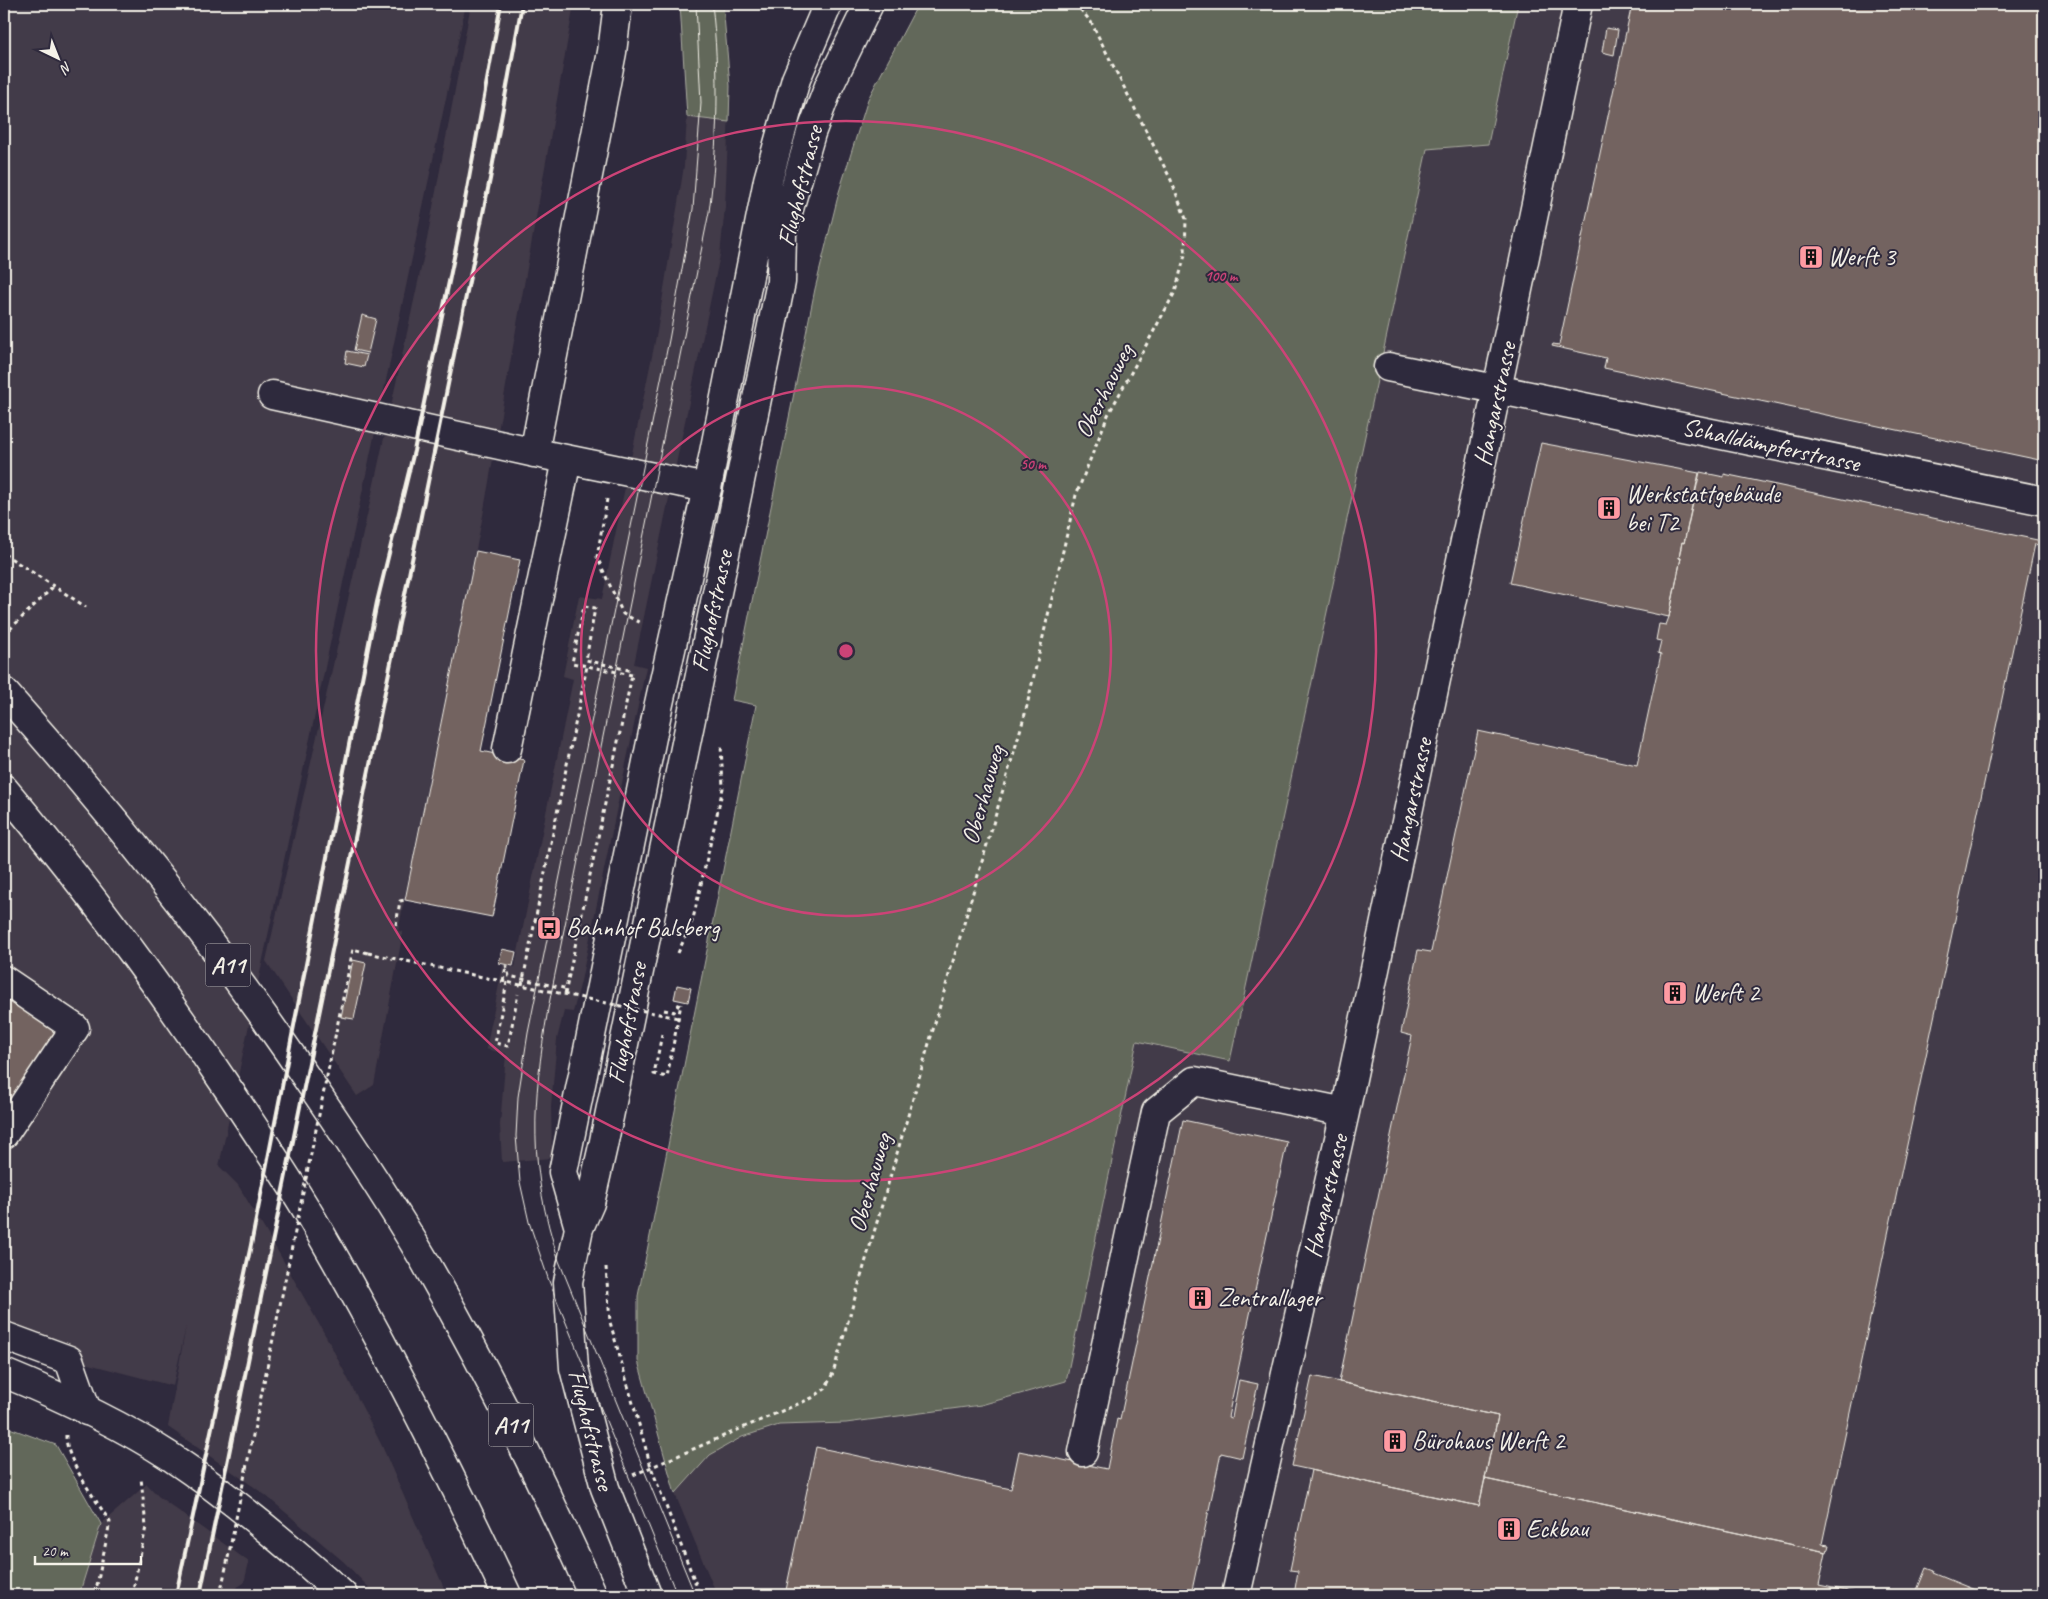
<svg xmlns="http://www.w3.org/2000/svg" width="2048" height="1599" font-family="Caveat,sans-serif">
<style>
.built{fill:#433b48}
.green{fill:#62685a;stroke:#abaca1}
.building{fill:#736360;stroke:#f4f1e8}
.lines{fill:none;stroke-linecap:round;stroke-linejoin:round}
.minor-casing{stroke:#f4f1e8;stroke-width:31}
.major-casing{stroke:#f4f1e8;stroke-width:31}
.highway-casing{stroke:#f4f1e8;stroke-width:31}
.path{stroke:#f4f1e8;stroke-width:3;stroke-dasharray:4 4;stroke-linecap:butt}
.minor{stroke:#2f2a3d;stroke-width:28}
.major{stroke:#2f2a3d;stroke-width:28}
.highway{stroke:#2f2a3d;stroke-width:28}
.tram{stroke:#f4f1e8;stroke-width:1}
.rail{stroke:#f4f1e8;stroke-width:4}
.path-bridge{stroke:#f4f1e8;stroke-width:3;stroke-dasharray:4 4;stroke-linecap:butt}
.ring{fill:none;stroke:#cc4377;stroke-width:2.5}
.labels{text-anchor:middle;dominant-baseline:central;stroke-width:4;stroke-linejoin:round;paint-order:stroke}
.shield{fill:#2f2a3d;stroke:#b9b5b5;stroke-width:1}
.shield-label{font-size:24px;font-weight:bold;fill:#f4f1e8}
.street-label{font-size:25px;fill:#f4f1e8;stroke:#2f2a3d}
.poi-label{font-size:25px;fill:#f4f1e8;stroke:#2f2a3d;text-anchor:start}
.centre{fill:#cc4377;stroke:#2f2a3d;stroke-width:2.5}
.ring-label{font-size:15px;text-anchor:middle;font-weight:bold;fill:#cc4377;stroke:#2f2a3d;stroke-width:4;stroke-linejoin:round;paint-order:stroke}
</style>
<rect width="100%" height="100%" fill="#2f2a3d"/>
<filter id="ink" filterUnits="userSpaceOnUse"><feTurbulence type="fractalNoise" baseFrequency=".02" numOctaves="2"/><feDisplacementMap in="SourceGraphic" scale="10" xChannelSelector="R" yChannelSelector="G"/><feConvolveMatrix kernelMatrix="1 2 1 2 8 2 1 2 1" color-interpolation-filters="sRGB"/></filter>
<g filter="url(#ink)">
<path class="built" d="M4 4H466L219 1166 238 1185 280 1255 328 1340 382 1446 447 1595H376L344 1562 264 1494 168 1427 186 1326 173 1386 4 1342Z
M471 4H574L483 515 398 931 403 932 374 1085 357 1096 266 961 371 498 425 250Z
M680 4H723L730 86 725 207 720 255 634 664 646 667 581 981 573 1012 564 1011 557 1039 551 1106 552 1158 502 1162 500 1125 506 1054 486 1049 503 965 515 967 573 679 563 676 579 596 602 599 657 332 684 166 687 117Z
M1518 4H2044V1595H717L675 1494 710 1455 742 1437 779 1425 846 1423 1066 1381 1137 1041 1230 1061 1427 149 1488 144Z
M147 1484 158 1496 249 1562 244 1583 234 1589 232 1595H79L101 1524Z"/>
<path class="green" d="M680 4H723L730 86 729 122 687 117Z
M918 4H1518L1488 144 1427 149 1230 1061 1137 1041 1066 1381 981 1405 846 1423 779 1425 742 1437 710 1455 675 1494 638 1361V1296L756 705 732 700 815 289 839 192 868 99Z
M4 1426 56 1445 101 1524 79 1595H4Z"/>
<path class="building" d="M1632 4H2044V461L1604 368 1606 358 1552 346 1553 344 1559 345Z
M1606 28 1618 30 1614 55 1602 52Z
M362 315 376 319 368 353 354 350Z
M347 351 367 355 364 367 345 363Z
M1541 443 1699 473 1684 543 1682 542 1679 558H1681L1669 617 1510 583Z
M1700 472 1724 477V474L2042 541 2041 546 2035 544 1822 1544 1829 1545 1827 1552 1485 1479 1498 1416 1339 1382 1412 1036 1401 1033 1418 950 1431 952 1478 731 1637 765 1661 654 1658 653 1661 641 1656 640 1659 624 1666 625 1669 617 1681 558H1679L1682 542 1684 543Z
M476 551 520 560 481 751 524 760 492 917 405 900Z
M502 949 516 952 513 966 499 963Z
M353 960 366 963 354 1019 341 1017Z
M677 985 691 988 688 1002 674 999Z
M4 994 59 1031 4 1113Z
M1183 1120 1287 1142 1228 1417 1232 1418 1239 1380 1258 1384 1242 1458 1221 1453 1191 1595H785L816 1447 1011 1489 1019 1451 1107 1469 1117 1419 1120 1420Z
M1312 1376 1498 1416 1479 1506 1292 1466Z
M1311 1470 1479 1506 1485 1479 1826 1552 1819 1585 1866 1595H1294L1298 1571 1290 1570Z
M1926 1568 1934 1571 1933 1573 1987 1595H1915Z"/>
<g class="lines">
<defs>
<path id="minor" d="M1388 367 2044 501
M272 395 531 452 707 488
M534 453 612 52 618 4
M507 749 567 460
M4 980 75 1028 4 1134
M4 1336 69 1360 87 1411
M1083 1452 1156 1112 1194 1081 1345 1112
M1236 1595 1345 1112 1578 4"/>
<path id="major" d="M579 1228 563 1172 658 708 707 488 768 180 796 79 828 4
M4 1373C60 1396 120 1424 171 1457 232 1498 289 1546 343 1595
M647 1595 605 1488 574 1368 568 1282 579 1228 590 1203 603 1146 781 282 782 233 811 133 829 86 869 4"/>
<path id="highway" d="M4 692C118 819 223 953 318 1095 355 1149 391 1204 424 1260 486 1368 542 1481 593 1595
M4 789C87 887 162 990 233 1096 262 1140 292 1184 318 1229 387 1348 449 1471 507 1595"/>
</defs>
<use href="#minor" class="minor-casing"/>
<use href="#major" class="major-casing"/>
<use href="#highway" class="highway-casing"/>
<path class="path" d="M607 499 597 557 623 614 643 624
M4 554 86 607
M4 635 54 586
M632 675 572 663 584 606 595 608 586 660 633 671
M396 925 400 901 405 900
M678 953 693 919 723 788 721 744
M506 965 509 976 568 989
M503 981 506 967
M507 982 495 1043 508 1046 518 994
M664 1010 674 1012 681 1001
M336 1032 353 949 368 953
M662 1034 654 1074 667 1077 681 1004
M606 1267 610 1322 651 1467 700 1595
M66 1435C65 1460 97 1501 110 1522L95 1595
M246 1469 280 1305
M633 1475 812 1398 825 1389 833 1373 1025 714 1076 495 1108 415 1175 292 1185 255 1186 219 1171 180 1091 22 1076 4
M132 1595 146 1527 141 1478
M220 1595 228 1558"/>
<use href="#minor" class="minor"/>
<use href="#major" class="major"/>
<use href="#highway" class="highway"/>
<path class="tram" d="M677 1595 549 1281 529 1222 520 1182 516 1136 518 1097 528 1033 669 340 693 209 701 103 696 4
M695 1595 559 1261C528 1166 532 1106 548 1009L709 212C718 142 720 73 712 4"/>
<path class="rail" d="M176 1595 251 1245 377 602 414 451 458 238 501 4
M200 1595 490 179 522 4"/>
<path class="path-bridge" d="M368 953 678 1018
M522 985 587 666
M565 994 632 675
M280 1305 336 1032
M228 1558 246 1469"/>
</g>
</g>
<g class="ring">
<circle cx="846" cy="651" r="265"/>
<circle cx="846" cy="651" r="530"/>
</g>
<defs>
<symbol id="building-square" viewBox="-11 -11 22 22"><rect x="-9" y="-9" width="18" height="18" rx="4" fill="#ff9aa2" stroke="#2f2a3d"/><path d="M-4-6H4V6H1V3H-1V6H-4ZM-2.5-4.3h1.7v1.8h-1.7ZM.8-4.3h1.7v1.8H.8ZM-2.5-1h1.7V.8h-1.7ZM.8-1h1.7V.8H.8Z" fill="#111"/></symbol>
<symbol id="bus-square" viewBox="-11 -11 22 22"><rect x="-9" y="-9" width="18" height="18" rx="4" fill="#ff9aa2" stroke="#2f2a3d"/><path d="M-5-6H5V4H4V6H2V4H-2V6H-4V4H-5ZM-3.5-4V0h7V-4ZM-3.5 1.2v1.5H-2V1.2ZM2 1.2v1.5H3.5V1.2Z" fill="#111"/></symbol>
</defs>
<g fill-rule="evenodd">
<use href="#building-square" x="1797" y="243" width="28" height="28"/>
<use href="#building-square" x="1595" y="494" width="28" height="28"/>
<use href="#bus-square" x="535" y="914" width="28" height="28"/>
<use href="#building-square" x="1661" y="979" width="28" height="28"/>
<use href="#building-square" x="1186" y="1284" width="28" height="28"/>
<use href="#building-square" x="1381" y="1427" width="28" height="28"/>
<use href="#building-square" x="1495" y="1515" width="28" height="28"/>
</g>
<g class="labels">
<g class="shield">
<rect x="205.5" y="943.5" width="45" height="43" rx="4"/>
<rect x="488.5" y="1403.5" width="45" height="43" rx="4"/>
</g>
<g class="shield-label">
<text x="228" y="965">A11</text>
<text x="511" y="1425">A11</text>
</g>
<g class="street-label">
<text transform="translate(800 186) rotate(-76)">Flughofstrasse</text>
<text transform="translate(1104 391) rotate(-63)">Oberhauweg</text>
<text transform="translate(1495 404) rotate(-78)">Hangarstrasse</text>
<text transform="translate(1771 445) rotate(12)">Schalldämpferstrasse</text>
<text transform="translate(712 611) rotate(-78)">Flughofstrasse</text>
<text transform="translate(983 795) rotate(-74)">Oberhauweg</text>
<text transform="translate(1411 800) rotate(-78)">Hangarstrasse</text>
<text transform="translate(627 1023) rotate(-79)">Flughofstrasse</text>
<text transform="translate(870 1183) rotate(-74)">Oberhauweg</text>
<text transform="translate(1326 1196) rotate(-77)">Hangarstrasse</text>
<text transform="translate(591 1430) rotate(76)">Flughofstrasse</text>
</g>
<g class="poi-label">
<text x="1828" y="257">Werft 3</text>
<text x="1626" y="494">Werkstattgebäude<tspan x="1626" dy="29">bei T2</tspan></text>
<text x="566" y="928">Bahnhof Balsberg</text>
<text x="1692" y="993">Werft 2</text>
<text x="1218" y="1298">Zentrallager</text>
<text x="1412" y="1441">Bürohaus Werft 2</text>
<text x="1526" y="1529">Eckbau</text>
</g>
</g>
<circle cx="846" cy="651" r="8" class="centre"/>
<g class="ring-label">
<text x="1221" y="281">100 m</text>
<text x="1033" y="469">50 m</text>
</g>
<rect width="2048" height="1599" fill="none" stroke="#2f2a3d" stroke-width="20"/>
<rect x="10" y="10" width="2028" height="1579" fill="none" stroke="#f4f1e8" stroke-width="2" filter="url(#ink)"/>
<g transform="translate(58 58) rotate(137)" stroke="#2f2a3d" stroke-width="4" paint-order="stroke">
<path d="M0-4L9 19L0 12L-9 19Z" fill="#f4f1e8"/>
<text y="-8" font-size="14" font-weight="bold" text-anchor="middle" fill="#f4f1e8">N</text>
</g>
<path d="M35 1556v8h106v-8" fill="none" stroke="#f4f1e8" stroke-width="2.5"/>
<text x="42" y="1556" font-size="15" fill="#f4f1e8" stroke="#2f2a3d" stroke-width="4" paint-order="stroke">20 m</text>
</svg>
